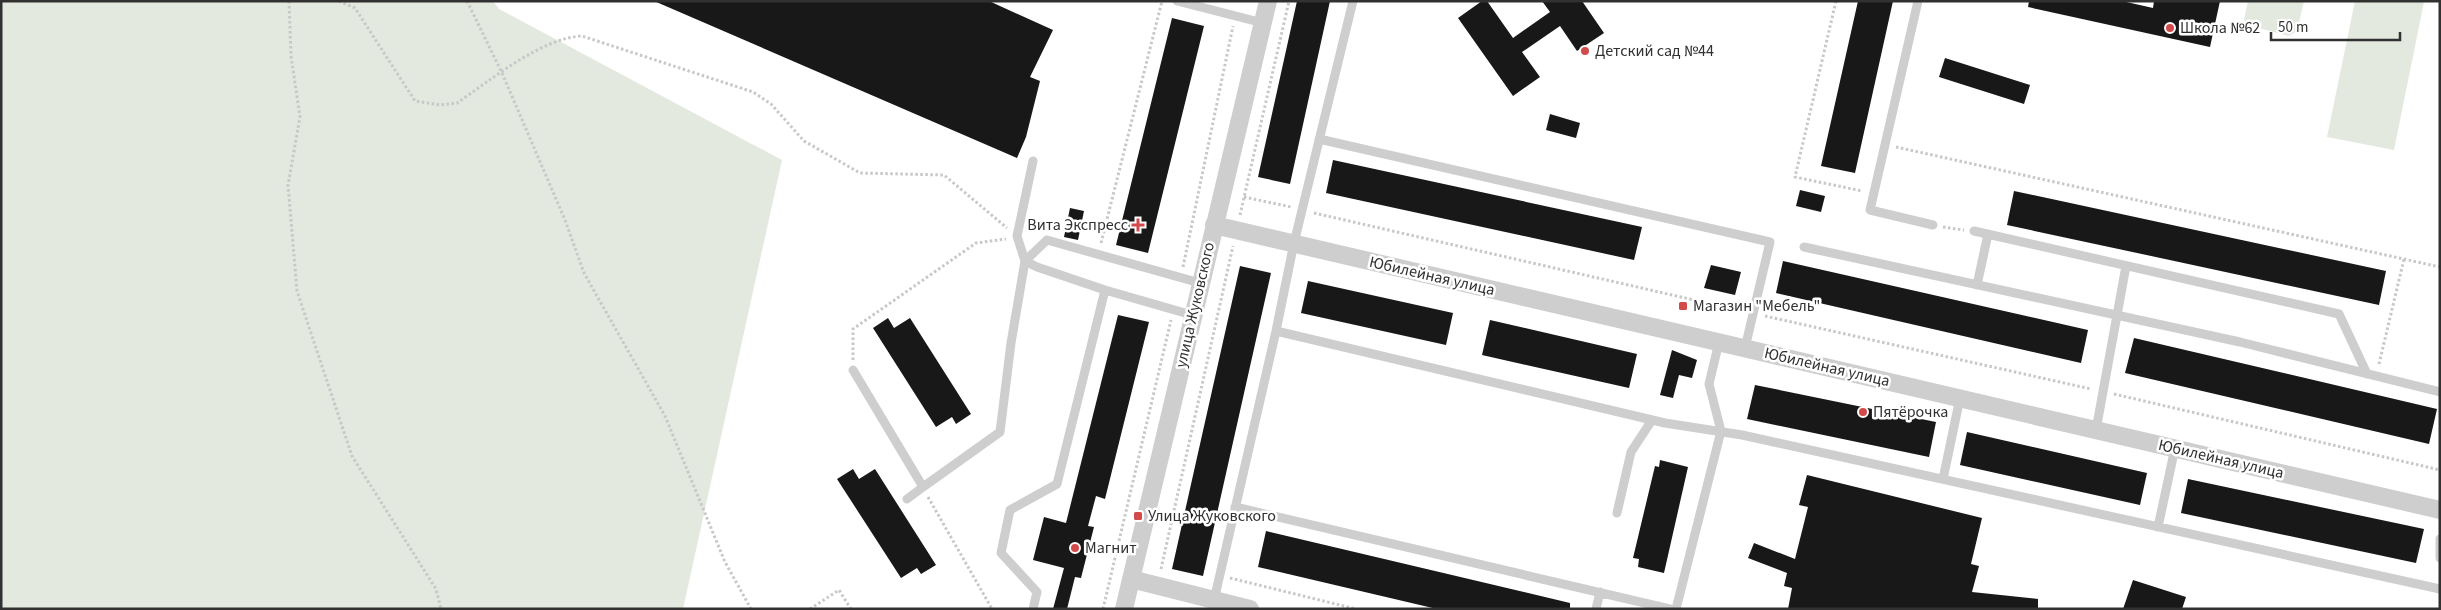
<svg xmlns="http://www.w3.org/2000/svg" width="2441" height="610" font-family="'Source Sans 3',sans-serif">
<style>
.green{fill:#e3e9de}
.building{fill:#181818}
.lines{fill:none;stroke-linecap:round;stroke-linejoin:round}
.path{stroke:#c8c8c8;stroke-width:3;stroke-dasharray:2.5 2.5;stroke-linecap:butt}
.lane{stroke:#cecece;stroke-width:9}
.street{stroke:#cecece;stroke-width:18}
.poi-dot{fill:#d24a4a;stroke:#fff;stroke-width:2}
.labels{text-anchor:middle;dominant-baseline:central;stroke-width:5;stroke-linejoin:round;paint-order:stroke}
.poi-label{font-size:16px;fill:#313131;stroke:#fff;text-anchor:start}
.street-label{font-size:16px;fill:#313131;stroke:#fff}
</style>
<rect width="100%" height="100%" fill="#fff"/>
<path class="green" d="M1 1H493L499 9 782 160 683 609H1Z
M2248 1H2304L2297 31 2289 36 2247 25 2244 20Z
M2355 1 2424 2 2394 150 2327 137Z"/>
<path class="building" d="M654 1H989L1053 30 1030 77 1040 81 1026 137 1017 158Z
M1297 1H1330L1290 184 1258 177Z
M1482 1H1487L1513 38 1550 12 1542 1H1582L1604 33 1577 51 1560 26 1522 52 1540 77 1513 96 1458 18Z
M1858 1H1893L1855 173 1821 166Z
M2029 1H2122L2153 8 2154 1H2220L2210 47 2028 7Z
M1172 18 1204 26 1148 253 1116 245Z
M1945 58 2030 85 2024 104 1939 77Z
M1550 114 1580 123 1576 138 1546 130Z
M1333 160 1642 227 1634 260 1326 193Z
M1800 190 1825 196 1821 212 1796 206Z
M2014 191 2386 271 2379 305 2007 225Z
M1070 208 1084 211 1078 240 1064 237Z
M1783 261 2088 330 2081 363 1776 293Z
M1711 265 1741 272 1735 295 1704 288Z
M1240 266 1271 273 1203 576 1172 569Z
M1308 281 1453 313 1446 345 1301 313Z
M1118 315 1149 322 1105 499 1096 496 1088 526 1094 527 1081 578 1075 577 1067 609H1053L1064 568 1033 560 1044 517 1066 523Z
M888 318 894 328 910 318 971 414 956 424 952 417 936 427 873 328Z
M1490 320 1637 354 1629 388 1482 355Z
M2134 338 2437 409 2429 444 2125 373Z
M1672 350 1697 360 1692 378 1679 375 1673 398 1660 395Z
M1755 385 1936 422 1929 457 1747 419Z
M1967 432 2147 473 2140 505 1960 465Z
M1660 460 1688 467 1664 573 1638 567 1639 559 1633 558 1655 466 1659 467Z
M853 469 859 479 875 469 936 565 921 574 917 568 901 578 837 479Z
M1807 475 1982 518 1971 564 1979 566 1972 592 2038 599V609H1788L1792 588 1784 586 1787 573 1748 558 1754 543 1795 559 1808 507 1799 505Z
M2188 479 2424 529 2416 563 2181 513Z
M1266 531 1570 603V609H1437L1258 567Z
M2133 580 2186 597 2182 609H2123Z"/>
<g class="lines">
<path class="path" d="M289 1 291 56 300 117 288 185 297 291 352 456 436 589 441 609
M339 1 355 8 415 101 440 105 457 103C491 80 541 38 582 36L753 92 771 104 804 141 860 173 944 175 1007 228
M467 1 502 73 565 220 584 273 665 416 725 562 751 609
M1836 1 1795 177 1862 191
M1896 147 2440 267
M1244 197 1291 207
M1314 213 1742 311
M1240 215 1289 1
M1943 227 1964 230
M1101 243 1162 1
M1183 267 1233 26
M1765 316 2091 389
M853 360V329L976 243 1006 239
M2379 364 2404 259
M2114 394 2440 470
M928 497 992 609
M1161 569 1233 246
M1230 578 1356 609
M810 609 839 590 851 609
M1103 609 1171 320"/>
<path class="lane" d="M1177 1 1263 23
M1918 1 1870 210 1933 225
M1319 139 1770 242 1745 348
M1033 161 1017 236 1025 261 1047 240 1200 283
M1974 231 2339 314 2367 374
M1804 247 2240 342 2440 392
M1977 285 1988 234
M1276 331 1665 423 1742 435 2440 589
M853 370 923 487 1000 432 1011 343 1025 261 1037 267 1105 290
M2096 430 2126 266
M1943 479 1960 398
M907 499 923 487
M1235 507 1670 609
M1617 513 1631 452 1652 420
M2158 527 2175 448
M2440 539V558
M1033 609 1037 592 1001 553 1010 510 1057 484 1105 290 1192 315
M1212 609 1276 331 1294 243 1353 1
M1596 609 1600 592
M1676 609 1721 431 1709 384 1719 342"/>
<path class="street" d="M1214 225 2440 510
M1131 579 1250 609
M1124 609 1268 1"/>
</g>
<g class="poi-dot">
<circle cx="2170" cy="28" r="5"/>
<circle cx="1585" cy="51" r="5"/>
<path d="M1135.5 217.5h5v5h5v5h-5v5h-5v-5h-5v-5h5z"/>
<rect x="1678" y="301" width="10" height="10" rx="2.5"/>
<circle cx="1863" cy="412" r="5"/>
<rect x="1133" y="511" width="10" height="10" rx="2.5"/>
<circle cx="1075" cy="548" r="5"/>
</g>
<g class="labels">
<g class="poi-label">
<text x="2180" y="28">Школа №62</text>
<text x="1595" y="51">Детский сад №44</text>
<text x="1128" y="225" text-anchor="end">Вита Экспресс</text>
<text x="1693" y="306">Магазин "Мебель"</text>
<text x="1873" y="412">Пятёрочка</text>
<text x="1148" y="516">Улица Жуковского</text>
<text x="1085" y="548">Магнит</text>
</g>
<g class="street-label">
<text transform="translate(1432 276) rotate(13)">Юбилейная улица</text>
<text transform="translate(1195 305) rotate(-77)">улица Жуковского</text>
<text transform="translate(1827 367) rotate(13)">Юбилейная улица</text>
<text transform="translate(2221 459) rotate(13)">Юбилейная улица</text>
</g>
</g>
<rect width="2441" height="610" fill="none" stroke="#313131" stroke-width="5"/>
<path d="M2271 32v8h129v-8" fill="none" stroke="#313131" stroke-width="2.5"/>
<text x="2278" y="32" font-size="15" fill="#313131" stroke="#ffffff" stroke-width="4" paint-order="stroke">50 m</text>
</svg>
